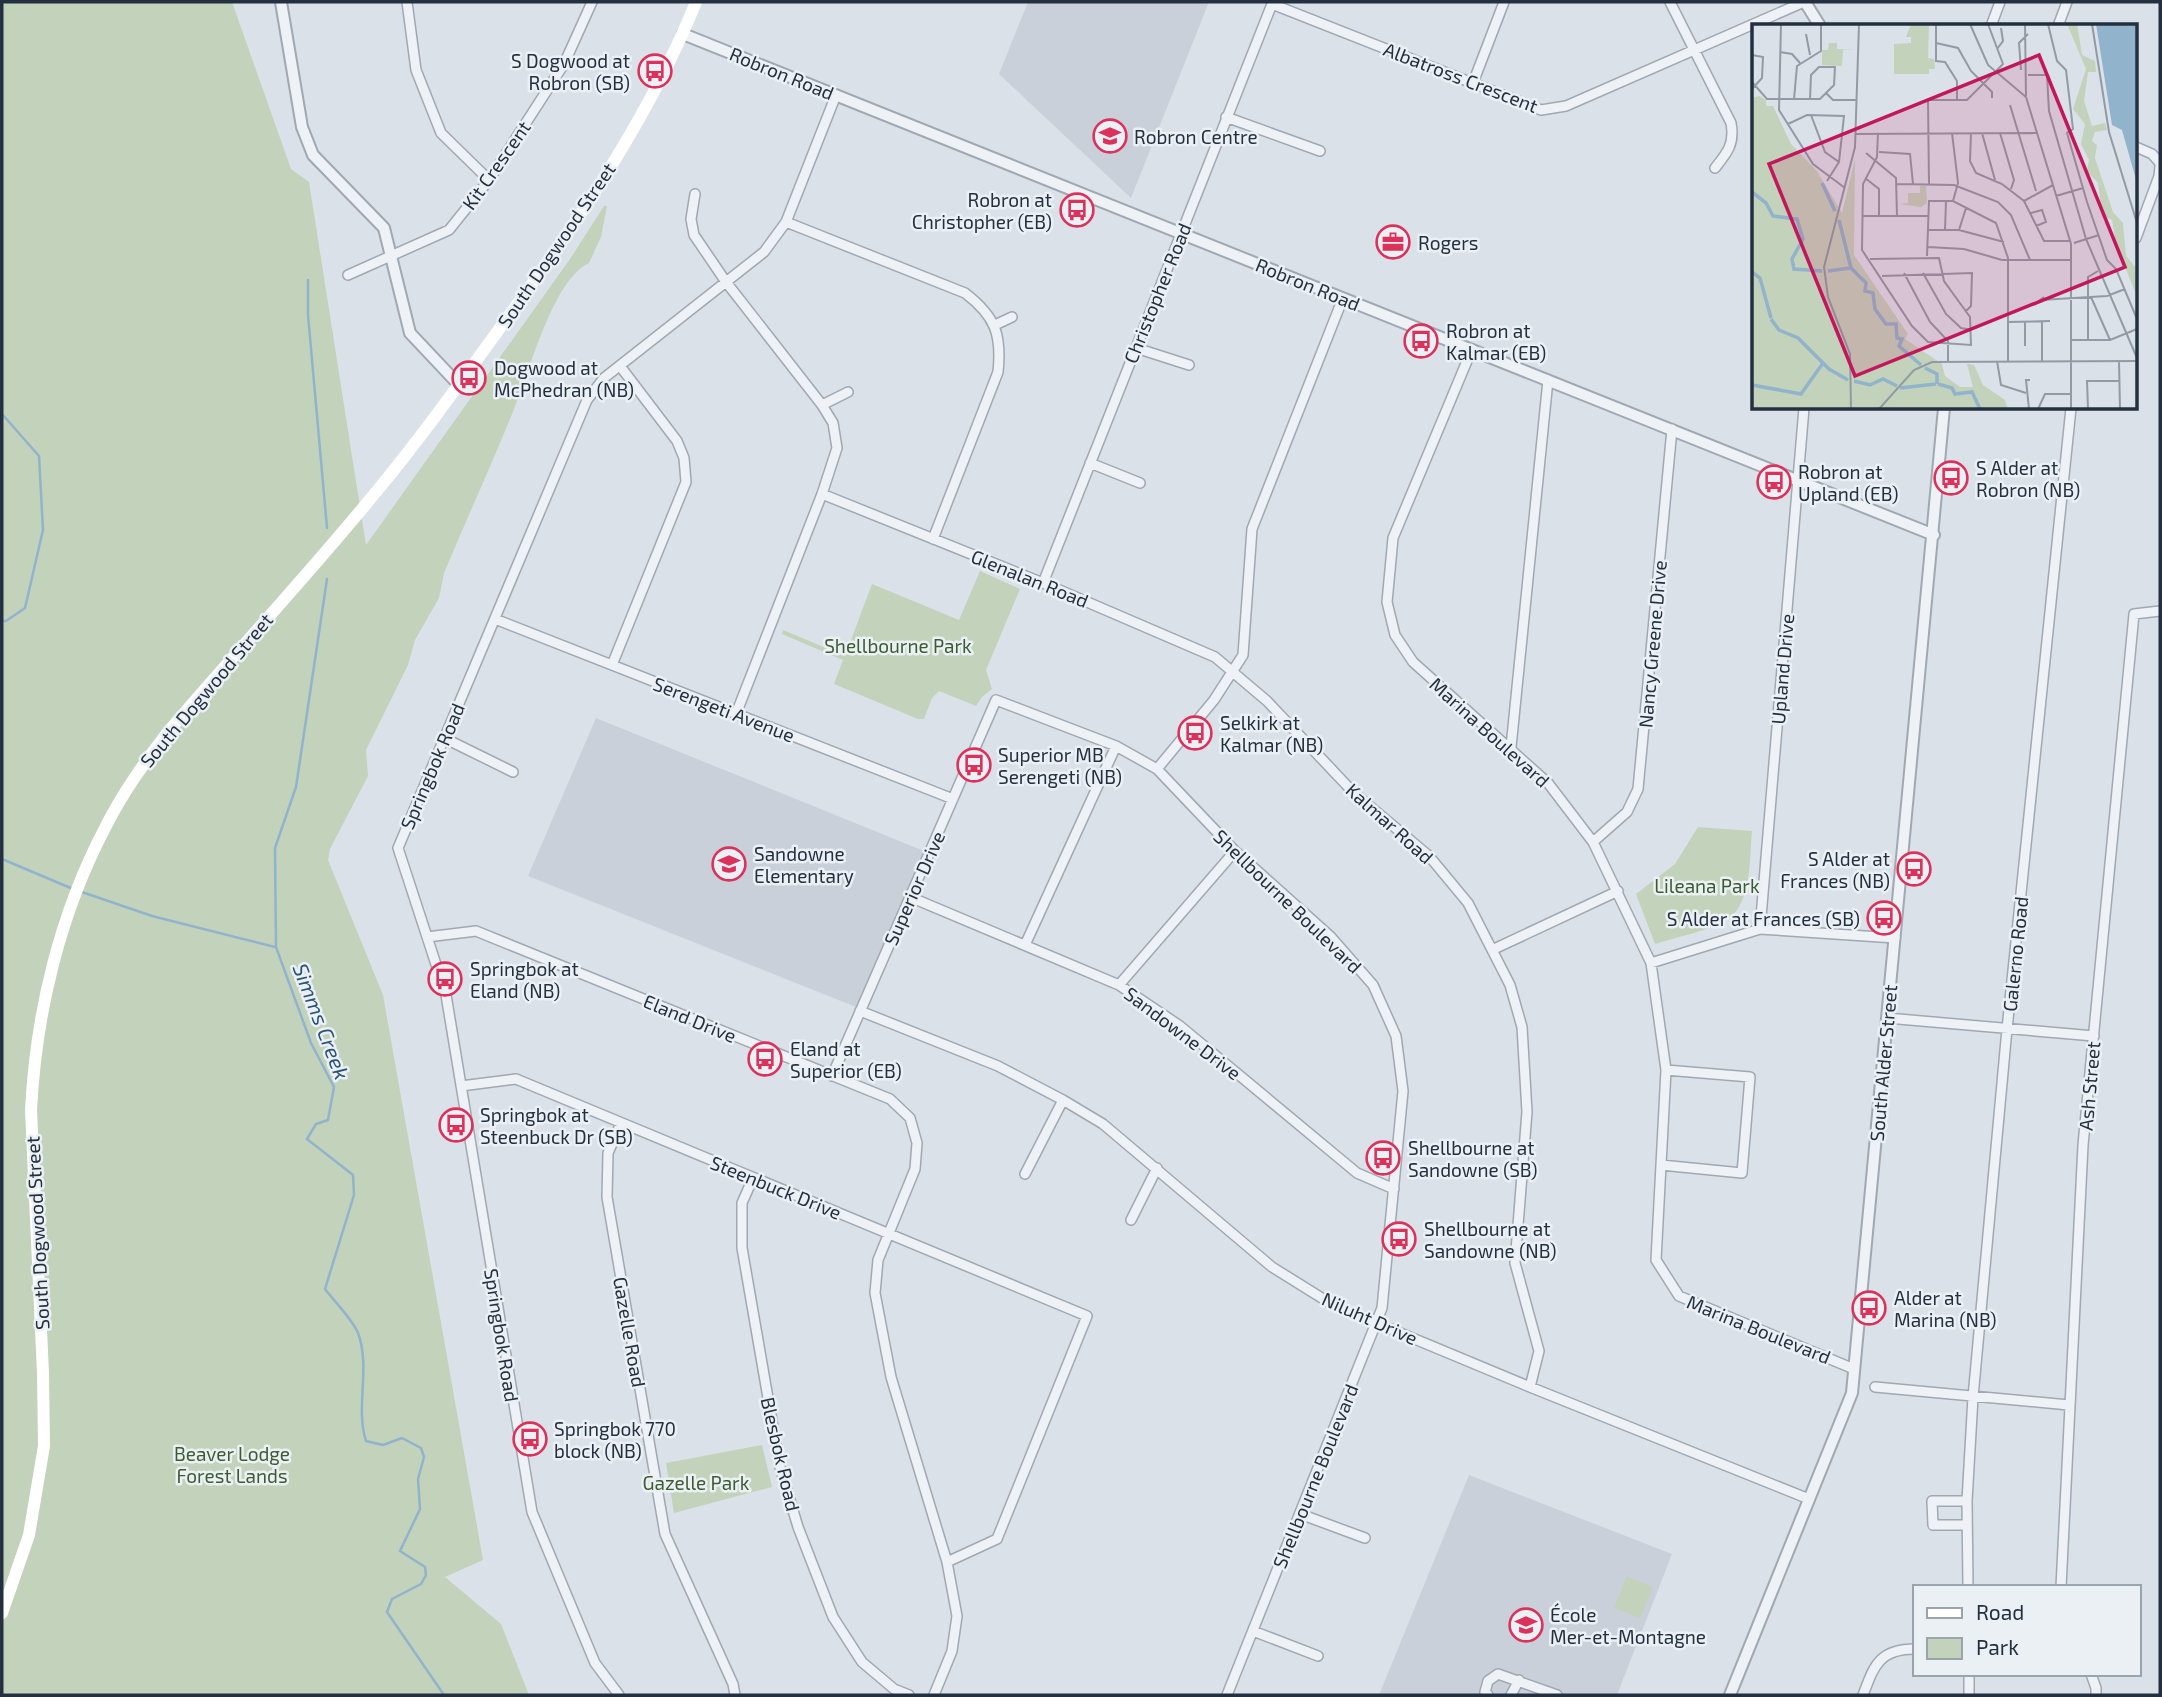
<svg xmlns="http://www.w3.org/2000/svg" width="2162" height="1697" font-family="'Exo 2',sans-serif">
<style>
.built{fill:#c9d0da}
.green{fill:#c3d2bb}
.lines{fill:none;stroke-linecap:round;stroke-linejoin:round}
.stream{stroke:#92b3cc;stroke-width:2.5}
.minor-casing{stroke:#a0a8b2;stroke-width:12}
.tertiary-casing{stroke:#a0a8b2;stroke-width:14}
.minor{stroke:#eef1f6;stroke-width:9}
.tertiary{stroke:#eef1f6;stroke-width:10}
.secondary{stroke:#fff;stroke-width:12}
.labels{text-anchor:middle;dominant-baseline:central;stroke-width:5;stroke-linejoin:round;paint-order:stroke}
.poi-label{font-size:19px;fill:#24303f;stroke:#ebf0f5;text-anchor:start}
.street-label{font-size:19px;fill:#24303f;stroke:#ebf0f5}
.park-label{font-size:19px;fill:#3c5c30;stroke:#ebf0f5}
.water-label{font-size:21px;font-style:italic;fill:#2a5377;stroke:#ebf0f5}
.inset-river{fill:none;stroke:#92b3cc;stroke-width:3.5}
.inset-road{fill:none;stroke:#929aa4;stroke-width:2}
.view{fill:#c2185b;fill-opacity:0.15;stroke:#c2185b;stroke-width:3.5}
.inset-edge{fill:none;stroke:#24303f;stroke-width:3.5}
</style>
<rect width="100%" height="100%" fill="#dbe1e8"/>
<path class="built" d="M1028 2H1209L1131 198 999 74Z
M596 718 929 853 861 1009 528 876Z
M1469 1475 1672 1554 1617 1695H1379Z"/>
<path class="green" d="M2 2H232L291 169 309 182 366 545 570 259 604 206H607L601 237 589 263C553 279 529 373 514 409 492 464 467 518 444 573L439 598 415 640 408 665 366 750 368 776 330 849 328 860 383 995 483 1560 445 1577 501 1624 529 1695H2Z
M980 571 1020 589 986 670 992 689 982 697 976 706 939 691 932 698 924 719H918L834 684 843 660 782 634 783 630 845 656 872 584 959 620Z
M1698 827 1752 831C1749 859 1753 907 1723 922 1703 932 1677 937 1655 944L1636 894 1675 864Z
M762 1445 772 1487 674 1513 666 1463Z
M1627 1576 1653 1587 1640 1618 1614 1608Z"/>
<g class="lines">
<path class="stream" d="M308 280V315L327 528
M2 414 39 456 43 530 25 608 6 621H2
M327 579 296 787 275 848 276 947 311 1043 334 1087 328 1120 316 1124 307 1139 353 1175 354 1195 325 1289C334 1301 353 1320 358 1333 371 1368 355 1407 366 1441L383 1445 402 1438 421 1448 424 1457 418 1479 420 1509 400 1551 425 1567 426 1575 421 1584 392 1599 387 1612 444 1695
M2 859 73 889
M79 891 152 916 275 947"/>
<defs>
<path id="minor" d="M407 2 416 70 441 133 489 180
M1670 2 1731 123C1735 144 1727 153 1715 168
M1991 26 2000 2
M2058 26 2067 2
M1473 83 1504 2
M1226 117 1320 151
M2136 147 2152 154 2160 163
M695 194 691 219 694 235 726 282 822 405 833 423 837 448 822 494 736 714
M786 222 965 293C995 316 1002 334 998 372L933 539
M2136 238 2159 176 2160 166
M348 275 449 230 489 180 564 64 592 2
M995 325 1012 317
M1136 348 1189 365
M1472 349 1393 538 1387 602 1395 635 1413 662 1548 783 1593 842 1651 963 1666 1070 1656 1260 1679 1296 1854 1369
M822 405 848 392
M1090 463 1140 483
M822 494 1043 583 1215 657 1267 701 1353 792 1429 856 1468 903 1510 985 1522 1027 1527 1112 1515 1263 1539 1351 1530 1387
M1043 583 1272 4 1541 110 1566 106 1804 2
M495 619 953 799
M612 665 686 482 684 458 677 441 620 366
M444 738 513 772
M1511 747 1548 380
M1157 769 1214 700 1243 655 1252 529 1343 298
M1593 842 1627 812 1638 789 1672 429
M910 897 1119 985 1180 1026 1357 1173 1394 1189
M1760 929 1804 408
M427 937 476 931 890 1099 910 1118 917 1143 915 1169 878 1260 875 1293 891 1377 947 1562 957 1616 952 1651 934 1695
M1025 945 1116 746
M1494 949 1618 891
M1651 963 1760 929 1895 938
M1119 985 1235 851
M860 1011 998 1066 1063 1100 1103 1124 1272 1267 1333 1305 1530 1387 1809 1499
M1887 1018 2094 1036
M832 1076 996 700 1116 746 1157 769 1235 851 1330 936 1373 985 1396 1036 1403 1091 1382 1308 1227 1695
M461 1086 516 1079 1087 1316 997 1539 947 1562
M621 1123 608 1153 607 1197 665 1534 733 1684 735 1695
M1661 1165 1742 1173 1750 1077 1666 1070
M1025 1174 1063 1100
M753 1178 742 1203V1248L780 1467 798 1527 833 1617 862 1662 894 1689 909 1695
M1131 1220 1157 1168
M1875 1387 2069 1405
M1967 1501H1932L1933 1525H1967
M1300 1514 1365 1538
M1968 1587 1967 1501 1973 1397 2007 1029 2071 408
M2061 1587 2083 1145 2134 614 2160 611
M1253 1631 1318 1656
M1969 1674V1695
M2091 1674 2096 1688V1695
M619 1695 595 1663 532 1512 446 995 398 848 587 400 604 378 764 252 786 222 836 95
M1488 1695 1485 1692 1488 1681 1498 1674 1557 1695
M1511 1695 1519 1680
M1863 1695C1874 1666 1879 1649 1915 1649"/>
<path id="tertiary" d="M281 2 302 127 313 155 384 228 410 333 459 385
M1805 2 1820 26
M683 34 1934 535
M1730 1695 1852 1393 1944 408"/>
</defs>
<use href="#minor" class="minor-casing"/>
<use href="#tertiary" class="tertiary-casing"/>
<use href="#minor" class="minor"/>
<use href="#tertiary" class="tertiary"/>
<path class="secondary" d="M2 1613 29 1535 44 1446 43 1373 31 1110C36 1012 60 913 106 826 123 792 145 762 168 732 236 652 309 574 376 492 424 434 468 372 513 310 583 214 651 113 696 2"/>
</g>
<defs>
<symbol id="bus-ring" viewBox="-11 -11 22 22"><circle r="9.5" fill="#ebf0f5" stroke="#dc315a" stroke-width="1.5"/><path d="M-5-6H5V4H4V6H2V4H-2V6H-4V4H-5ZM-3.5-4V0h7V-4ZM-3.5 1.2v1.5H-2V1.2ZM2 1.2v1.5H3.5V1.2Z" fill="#dc315a"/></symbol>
<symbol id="school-ring" viewBox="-11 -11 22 22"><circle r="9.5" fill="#ebf0f5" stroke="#dc315a" stroke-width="1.5"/><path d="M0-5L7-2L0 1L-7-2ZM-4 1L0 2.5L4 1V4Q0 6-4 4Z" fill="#dc315a"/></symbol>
<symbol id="office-ring" viewBox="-11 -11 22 22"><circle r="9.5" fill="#ebf0f5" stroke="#dc315a" stroke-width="1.5"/><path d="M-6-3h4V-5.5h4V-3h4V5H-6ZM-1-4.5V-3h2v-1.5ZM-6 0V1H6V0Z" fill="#dc315a"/></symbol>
</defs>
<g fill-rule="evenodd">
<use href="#bus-ring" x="636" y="52" width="38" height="38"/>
<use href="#school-ring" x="1091" y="117" width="38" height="38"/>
<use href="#bus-ring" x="1058" y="191" width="38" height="38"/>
<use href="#office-ring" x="1374" y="223" width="38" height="38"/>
<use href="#bus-ring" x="1402" y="322" width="38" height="38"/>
<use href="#bus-ring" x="450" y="359" width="38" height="38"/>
<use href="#bus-ring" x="1932" y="459" width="38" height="38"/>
<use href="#bus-ring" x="1755" y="463" width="38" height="38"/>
<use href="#bus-ring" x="1176" y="714" width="38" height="38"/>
<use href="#bus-ring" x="955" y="746" width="38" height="38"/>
<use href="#school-ring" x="710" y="845" width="38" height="38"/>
<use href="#bus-ring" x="1895" y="850" width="38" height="38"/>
<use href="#bus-ring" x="1865" y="899" width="38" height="38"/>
<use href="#bus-ring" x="426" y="960" width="38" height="38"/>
<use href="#bus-ring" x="746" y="1040" width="38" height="38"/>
<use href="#bus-ring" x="437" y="1106" width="38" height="38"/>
<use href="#bus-ring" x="1364" y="1139" width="38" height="38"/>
<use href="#bus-ring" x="1380" y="1220" width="38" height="38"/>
<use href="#bus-ring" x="1850" y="1289" width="38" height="38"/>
<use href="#bus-ring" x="511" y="1420" width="38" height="38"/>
<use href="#school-ring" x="1507" y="1606" width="38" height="38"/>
</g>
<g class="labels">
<g class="poi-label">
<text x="630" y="60" text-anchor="end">S Dogwood at<tspan x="630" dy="22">Robron (SB)</tspan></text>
<text x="1134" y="136">Robron Centre</text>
<text x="1052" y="199" text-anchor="end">Robron at<tspan x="1052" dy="22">Christopher (EB)</tspan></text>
<text x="1418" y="242">Rogers</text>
<text x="1446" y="330">Robron at<tspan x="1446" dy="22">Kalmar (EB)</tspan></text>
<text x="494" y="367">Dogwood at<tspan x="494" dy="22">McPhedran (NB)</tspan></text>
<text x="1976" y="467">S Alder at<tspan x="1976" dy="22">Robron (NB)</tspan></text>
<text x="1798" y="471">Robron at<tspan x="1798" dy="22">Upland (EB)</tspan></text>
<text x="1220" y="722">Selkirk at<tspan x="1220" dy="22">Kalmar (NB)</tspan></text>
<text x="998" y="754">Superior MB<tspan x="998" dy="22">Serengeti (NB)</tspan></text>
<text x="754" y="853">Sandowne<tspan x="754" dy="22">Elementary</tspan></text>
<text x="1890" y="858" text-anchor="end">S Alder at<tspan x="1890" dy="22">Frances (NB)</tspan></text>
<text x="1860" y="918" text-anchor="end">S Alder at Frances (SB)</text>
<text x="470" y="968">Springbok at<tspan x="470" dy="22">Eland (NB)</tspan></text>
<text x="790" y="1048">Eland at<tspan x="790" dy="22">Superior (EB)</tspan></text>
<text x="480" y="1114">Springbok at<tspan x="480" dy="22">Steenbuck Dr (SB)</tspan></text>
<text x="1408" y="1147">Shellbourne at<tspan x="1408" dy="22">Sandowne (SB)</tspan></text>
<text x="1424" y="1228">Shellbourne at<tspan x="1424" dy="22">Sandowne (NB)</tspan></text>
<text x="1894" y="1297">Alder at<tspan x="1894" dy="22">Marina (NB)</tspan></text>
<text x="554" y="1428">Springbok 770<tspan x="554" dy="22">block (NB)</tspan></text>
<text x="1550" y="1614">École<tspan x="1550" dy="22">Mer-et-Montagne</tspan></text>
</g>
<g class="street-label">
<text transform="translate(782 73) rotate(22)">Robron Road</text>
<text transform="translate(1461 77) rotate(21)">Albatross Crescent</text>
<text transform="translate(496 165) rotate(-55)">Kit Crescent</text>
<text transform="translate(556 245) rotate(-56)">South Dogwood Street</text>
<text transform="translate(1308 284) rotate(22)">Robron Road</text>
<text transform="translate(1157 293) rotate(-68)">Christopher Road</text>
<text transform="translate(1030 578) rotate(22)">Glenalan Road</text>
<text transform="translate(1652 644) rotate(-85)">Nancy Greene Drive</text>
<text transform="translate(1782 669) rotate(-85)">Upland Drive</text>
<text transform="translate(206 690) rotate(-50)">South Dogwood Street</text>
<text transform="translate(724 709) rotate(21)">Serengeti Avenue</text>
<text transform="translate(1490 732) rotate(42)">Marina Boulevard</text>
<text transform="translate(432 766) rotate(-67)">Springbok Road</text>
<text transform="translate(1390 823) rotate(42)">Kalmar Road</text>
<text transform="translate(914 888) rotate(-66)">Superior Drive</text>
<text transform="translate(1288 901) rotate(44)">Shellbourne Boulevard</text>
<text transform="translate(2015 954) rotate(-84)">Galerno Road</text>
<text transform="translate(690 1018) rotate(22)">Eland Drive</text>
<text transform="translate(1183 1033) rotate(37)">Sandowne Drive</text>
<text transform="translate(1883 1063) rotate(-85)">South Alder Street</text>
<text transform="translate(2089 1086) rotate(-85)">Ash Street</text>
<text transform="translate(776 1187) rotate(22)">Steenbuck Drive</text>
<text transform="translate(37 1233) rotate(-93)">South Dogwood Street</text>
<text transform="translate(1370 1318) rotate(24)">Niluht Drive</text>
<text transform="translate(1759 1329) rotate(22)">Marina Boulevard</text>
<text transform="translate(630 1332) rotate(80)">Gazelle Road</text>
<text transform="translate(502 1335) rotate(81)">Springbok Road</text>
<text transform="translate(781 1454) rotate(77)">Blesbok Road</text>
<text transform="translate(1315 1476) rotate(-68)">Shellbourne Boulevard</text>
</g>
<g class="park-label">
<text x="898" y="645">Shellbourne Park</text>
<text x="1707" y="885">Lileana Park</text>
<text x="232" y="1453">Beaver Lodge<tspan x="232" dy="22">Forest Lands</tspan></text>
<text x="696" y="1482">Gazelle Park</text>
</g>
<g class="water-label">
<text transform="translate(322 1021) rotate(69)">Simms Creek</text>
</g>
</g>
<g transform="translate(1752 24)">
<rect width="385" height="385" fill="#dbe1e8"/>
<path d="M159 0H177L176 34 182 35 183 45H177V50H142V20L159 19V13H154ZM315 0H325L330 31 343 37 344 48H336L332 77 340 102 353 99 355 106 343 108 340 117 345 121 343 134 361 188 371 199 374 232 385 245V273L364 220 360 196 350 191 346 159 335 147 337 136 329 120 333 100 321 85 334 45ZM77 19H85V25L103 26H91L90 42 70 41V26H76ZM7 72 14 76V82H21L39 120 65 147 90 189 103 135 102 231 156 310 153 315 190 340 193 352 208 363H221L215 340 222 341 231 361 253 376 256 385H0V74ZM168 162H174L175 179 169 183 147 180 156 179V169H168Z" fill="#c3d2bb"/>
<path d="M344 0H385V159L370 106 360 101Z" fill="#92b3cc"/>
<path class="inset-river" d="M70 159 83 187M0 168 14 179 21 192 45 195 51 215 40 235 42 245 70 247M87 196 99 244 114 259 113 267 121 269 123 285 134 300H144L145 314 150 315 147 322 169 341M76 247 98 244M0 248 8 254 19 294M19 295 27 306 46 314 77 345 96 356M173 344 185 350V360M102 357 118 361 131 355 145 362M186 360 200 364 203 370 220 368 228 385M0 361 49 370 71 339M148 364 184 360"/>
<path class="inset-road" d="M29 0 27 86 61 140 93 164M184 0V37L193 38 205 57V76M218 0 236 41 274 73 319 220V385M273 0 274 72M296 0 305 37 314 46 321 105 315 109 335 178 355 236 364 245 385 295M340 0 357 108 385 199M54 10 58 31M184 19 206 24 219 47 240 68V74M245 25 251 17 249 4M28 28 40 30 48 39M0 31 11 33 10 54 0 65M269 46 267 19 276 10M276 51H295L297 87 334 215 385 334M0 58 15 75H68L74 69 81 76H105M42 75 45 42 69 27V0M58 75 59 51 67 43H83L82 61 74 69M258 81 284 167M59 91 73 128 87 138M36 100 55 91 92 92 87 138 75 157M200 109 206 159 201 177M219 109 218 137 224 149 250 160 272 177 292 217H318M230 109 243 156M248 109 262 156 259 165M104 110 286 109M127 128 158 130 161 160M114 129 144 154 145 192M113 154 127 165V192M145 160 202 161 246 178 259 191 278 236M177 160 176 76H215L251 40 236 0M304 172 331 164M272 177 301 161M279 189 290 186 294 198 284 202M110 192H177M176 206H207L252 218M193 206 194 177M207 206 214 184M322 219 347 211M176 223 212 225 250 236H319M175 232 177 177H201L244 199 256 234V337M118 235 187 234 192 257 218 293 219 321 176 318 160 302 110 226 111 160 125 133 126 109M152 249 178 298 196 317V337M171 249 194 290 209 304 220 306M130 252 220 249 219 282 214 287M292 273 288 276 355 272 373 265M339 273 358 316M290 297V338M256 298 298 297M319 316H358L385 305M336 316V253L346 247M273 322V298M245 337 249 361 274 369M367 337 368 385M99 385 98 330 76 273 72 243 103 123 107 0M127 385 162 346 180 338 385 337M277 385 274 356H278M286 385 293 370H319M336 385 335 357H368"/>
<path class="view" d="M287 31 373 243 103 352 17 140Z"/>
<rect width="385" height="385" class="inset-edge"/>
</g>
<rect width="2162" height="1697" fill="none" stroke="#24303f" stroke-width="7"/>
<rect x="1913" y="1585" width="228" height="91" fill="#ebf0f5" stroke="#9ba3ac" stroke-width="2"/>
<rect x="1927" y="1608" width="35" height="10" fill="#ffffff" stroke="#9ba3ac" stroke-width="2"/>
<text x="1976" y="1620" font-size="21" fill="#24303f">Road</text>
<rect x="1927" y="1638" width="35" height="21" fill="#c3d2bb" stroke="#9ba3ac" stroke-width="2"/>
<text x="1976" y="1655" font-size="21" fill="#24303f">Park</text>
</svg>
